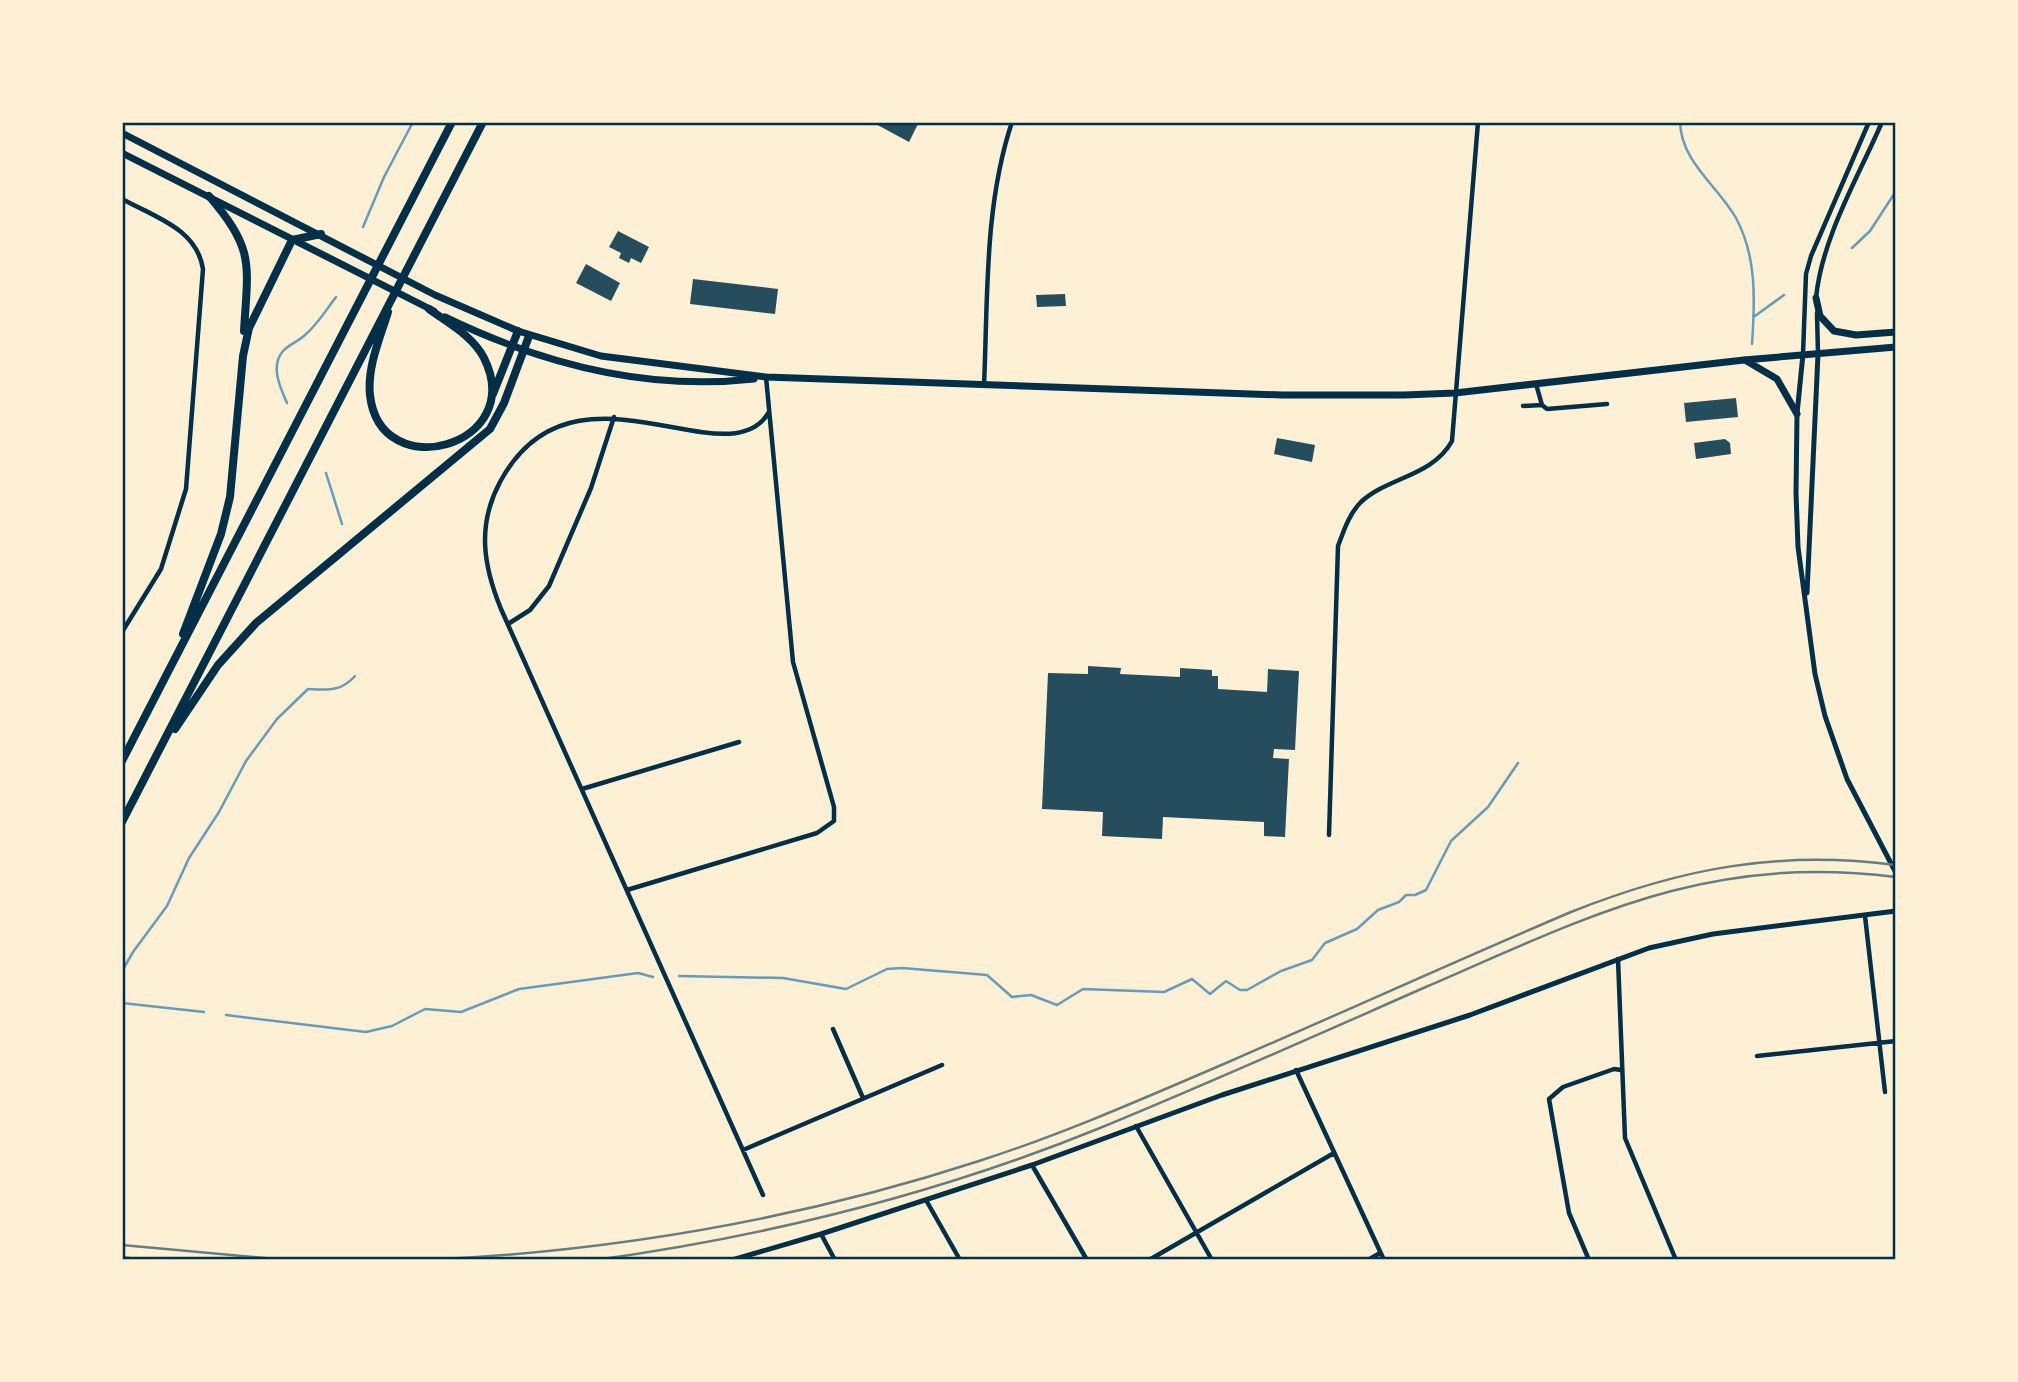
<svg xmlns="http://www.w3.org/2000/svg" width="2018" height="1382" font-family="Quicksand,sans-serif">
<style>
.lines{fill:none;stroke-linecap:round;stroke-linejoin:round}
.stream{stroke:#669bbc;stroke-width:2.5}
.building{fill:#264d5e}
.minor{stroke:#003049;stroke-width:4.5}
.tertiary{stroke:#003049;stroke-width:5}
.primary{stroke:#003049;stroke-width:7}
.motorway{stroke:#003049;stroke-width:8}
.rail{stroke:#657d81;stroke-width:2.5}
.neatline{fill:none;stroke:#003049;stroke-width:2.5}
</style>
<rect width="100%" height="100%" fill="#fdf0d5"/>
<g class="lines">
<path class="stream" d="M1680 122C1681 162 1718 186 1736 218 1757 257 1755 301 1752 344
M363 227 384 177 413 122
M1852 248 1870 231 1896 191
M1755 316 1784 295
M287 403C280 387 270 366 283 351 288 345 299 341 305 335 318 324 326 310 336 297
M326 473 342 524
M122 971 133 952 167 906 189 858 219 812 246 761 277 719 308 689C327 690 341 692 355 676
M679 976 783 978 846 989 887 969 902 968 987 975 1012 997 1031 995 1057 1005 1083 989 1164 992 1192 979 1210 994 1226 981 1240 990H1247L1281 971 1312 960 1325 943 1357 929 1378 910 1399 902 1406 895H1415L1426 890 1451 841 1488 807 1518 763
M122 1003 204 1012
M226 1015 366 1032 392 1026 425 1009 461 1012 519 989 638 973 653 977"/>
</g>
<path class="building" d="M872 122H919L909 142Z
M618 231 649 247 641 263 631 258 629 263 619 258 621 253 609 247Z
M586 264 620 283 611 301 576 283Z
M693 279 778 289 775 314 690 304Z
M1065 294 1066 306 1037 307 1036 295Z
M1736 398 1738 417 1686 422 1684 403Z
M1277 438 1315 445 1312 462 1274 454Z
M1725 439 1730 443 1731 454 1696 459 1694 443Z
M1088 666 1121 668 1120 674 1180 677V668L1212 670V676H1218V689L1267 692 1268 669 1299 671 1295 750 1274 749 1273 758 1289 759 1285 837 1264 836V822L1163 817 1162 839 1102 836 1103 812 1042 809 1048 673 1088 674Z"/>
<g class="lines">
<path class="minor" d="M122 199C155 217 197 229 203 269L186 489 161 569 122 632
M1816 298C1822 237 1858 178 1882 122
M1817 313 1818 354
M1803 354 1806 274 1811 256 1869 122
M1536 384 1542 405 1547 409 1607 404
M984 385C988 298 984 206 1012 122
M1523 406 1542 405
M508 624 530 610 549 586 591 488 614 417
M582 789 739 742
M1329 835 1338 546C1344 530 1349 514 1361 502 1388 477 1433 476 1452 441L1478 122
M627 890 817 833 834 821V807L793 662 766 377
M1865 916 1885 1092
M1618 959 1625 1138 1676 1260
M833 1029 863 1098
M1757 1056 1896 1041
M1296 1070 1384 1260
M1136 1126 1212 1260
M743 1150 942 1065
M1032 1165 1087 1260
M763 1195 501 609C483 565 477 525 500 482 573 346 728 483 769 412
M926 1200 960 1260
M821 1234 835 1260
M1149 1260 1334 1153
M1368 1260 1380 1253
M1589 1260 1569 1213 1549 1099 1563 1087 1614 1069 1621 1070"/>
<path class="tertiary" d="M1803 354 1797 414 1796 493 1798 547 1815 674 1825 716 1847 779 1896 873
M1807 593 1818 354
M732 1260 821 1234 1032 1165 1222 1095 1470 1015 1649 948 1713 934 1896 911"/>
<path class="primary" d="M122 133 435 295 518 331 601 356 766 377 1282 395H1404L1455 393 1744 360 1896 347
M122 153 434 311
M1816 298 1820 316 1834 331 1856 335 1896 332
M445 317C542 364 646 391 754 379
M1745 360 1777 379 1797 414"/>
<path class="motorway" d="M209 196C255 250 248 263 244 331
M388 312C380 338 367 367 370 395 380 487 528 446 484 358 473 336 448 323 429 309
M493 394 518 331
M183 634 221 534 230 497 243 356 249 328 292 240 321 234
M175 729 218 665 256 623 490 429 504 403 529 336
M122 761 452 122
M122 822 483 122"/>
<path class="rail" d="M122 1245 286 1260
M122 1257 144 1260
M427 1260C614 1251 801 1219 979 1161 1066 1133 1149 1096 1233 1060 1346 1011 1458 960 1571 912 1681 868 1778 850 1896 865
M595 1260C769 1236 938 1194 1100 1128 1210 1083 1319 1034 1428 986 1594 914 1708 854 1896 877"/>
</g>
<rect width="2018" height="1382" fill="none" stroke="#fdf0d5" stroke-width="248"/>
<rect x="124" y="124" width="1770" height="1134" class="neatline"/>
</svg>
